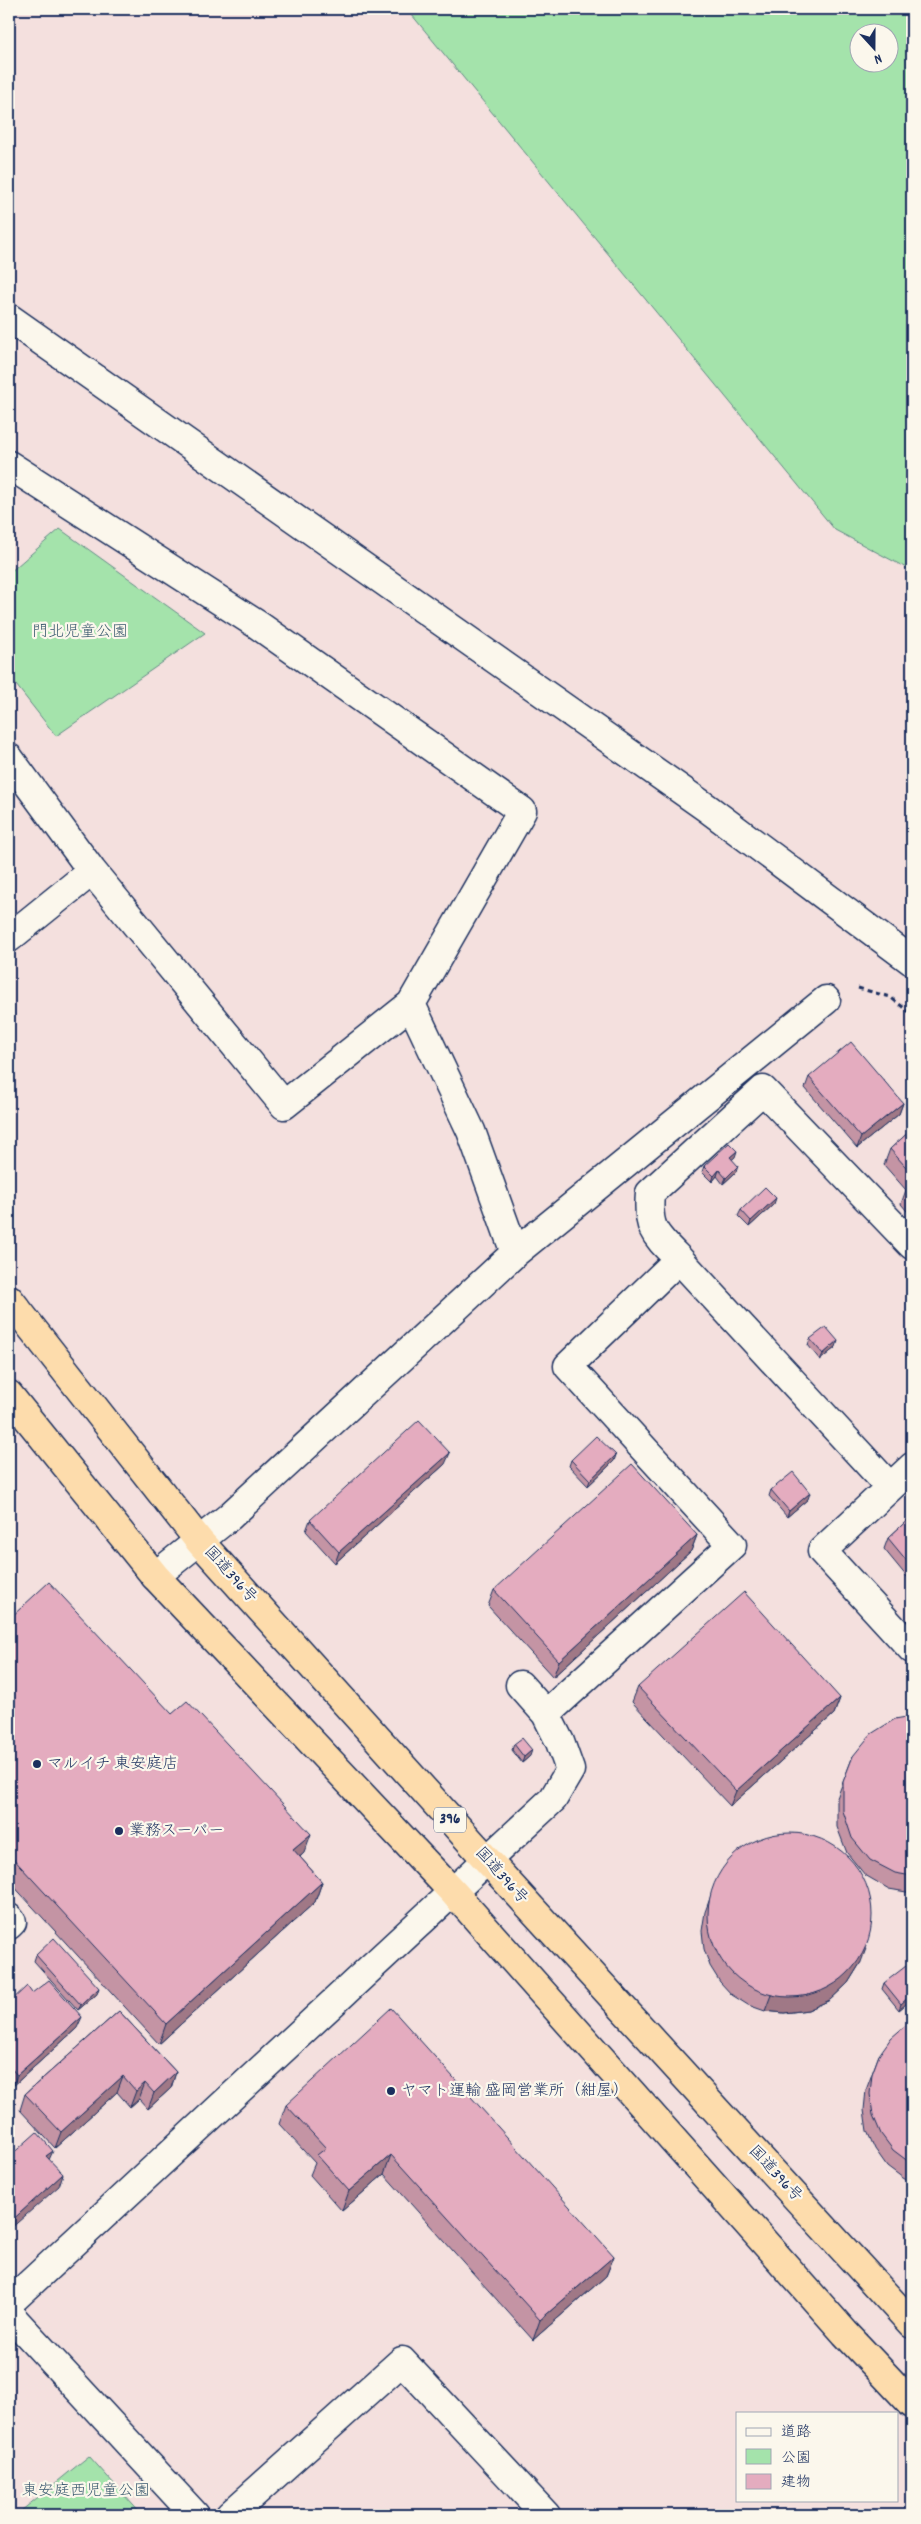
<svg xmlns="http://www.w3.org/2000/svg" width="921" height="2524" font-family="Dekko,'Klee One',sans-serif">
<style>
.green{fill:#a4e3ab;stroke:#608984;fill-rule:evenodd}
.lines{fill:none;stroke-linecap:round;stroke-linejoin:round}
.minor-casing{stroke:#1b2f5e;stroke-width:31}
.highway-casing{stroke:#1b2f5e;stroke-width:31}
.path{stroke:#1b2f5e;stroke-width:3;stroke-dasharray:5 4;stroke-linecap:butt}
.minor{stroke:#fbf7ec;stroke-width:28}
.highway{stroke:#fddcac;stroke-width:28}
.wall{fill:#c494a4;stroke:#1b2f5e}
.shaded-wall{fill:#a07886;stroke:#1b2f5e}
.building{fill:#e4acbf;stroke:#1b2f5e}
.poi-dot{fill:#1b2f5e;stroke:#fbf7ec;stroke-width:2}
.labels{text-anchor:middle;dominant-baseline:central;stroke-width:4.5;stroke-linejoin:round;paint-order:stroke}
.shield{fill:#fbf7ec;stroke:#5e6b89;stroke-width:1}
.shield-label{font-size:15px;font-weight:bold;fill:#1b2f5e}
.park-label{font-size:16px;fill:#3d5c71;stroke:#fbf7ec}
.street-label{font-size:16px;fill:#1b2f5e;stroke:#fbf7ec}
.poi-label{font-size:16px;fill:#1b2f5e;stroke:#fbf7ec;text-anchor:start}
</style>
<rect width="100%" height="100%" fill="#f4e0de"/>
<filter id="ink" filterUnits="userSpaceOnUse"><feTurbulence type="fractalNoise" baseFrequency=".02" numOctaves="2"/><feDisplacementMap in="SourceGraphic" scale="10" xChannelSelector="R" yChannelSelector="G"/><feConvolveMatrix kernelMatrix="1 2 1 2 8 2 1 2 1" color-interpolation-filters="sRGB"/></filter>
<g filter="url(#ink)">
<path class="green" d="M407 9H912V571L835 530ZM858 32H888V62H858Z
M60 529 205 633 56 736 9 676V573Z
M89 2456 142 2515H16Z"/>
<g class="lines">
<defs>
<path id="minor" d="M9 318 707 808 912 961
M9 465 258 625 522 811 411 1004
M9 758 92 871 284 1105 411 1004 471 1131 515 1253
M9 938 92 871
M679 1259C654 1234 647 1229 650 1193L763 1090 912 1245
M912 1467 822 1551 912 1649
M155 1576 229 1517 515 1253 826 1000
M546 1714 732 1545 568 1366 679 1259 890 1487
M9 1918 12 1922 9 1925
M9 2303 553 1799 570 1770 560 1742 546 1714 520 1685
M9 2314 195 2515
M230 2515 402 2361 546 2515"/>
<path id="highway" d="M9 1299 200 1542 488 1861 912 2324
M9 1395 155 1576 453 1892 845 2333 912 2404"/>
</defs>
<use href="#minor" class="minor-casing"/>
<use href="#highway" class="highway-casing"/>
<path class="path" d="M858 988 890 997 912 1014"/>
<use href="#minor" class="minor"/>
<use href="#highway" class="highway"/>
</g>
<path class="wall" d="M809 1077 903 1103 899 1114 857 1148 805 1088Z
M912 1129V1217L901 1204 906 1190 884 1165 890 1149Z
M735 1157 732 1159 736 1172 723 1184 717 1176 712 1182 702 1172 704 1166Z
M774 1204 749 1227 738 1216 741 1210Z
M810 1339 836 1347 820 1360 808 1345Z
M571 1460 614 1461 588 1486 569 1466Z
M445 1464 335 1563 306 1531 310 1520Z
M771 1490 808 1499 787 1517 769 1496Z
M912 1516V1583L884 1549 888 1538Z
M697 1535 691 1551 553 1677 488 1606 494 1590Z
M9 1619 172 1714 304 1853 300 1857 322 1882 315 1902 159 2044 9 1881Z
M638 1687 840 1698 834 1714 730 1806 632 1702Z
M912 1716V1893L889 1889 865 1875 847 1853 837 1827V1798L853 1756Z
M514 1744 530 1756 522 1763 512 1750Z
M717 1879 861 1962 848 1983 830 2000 808 2010 784 2013 765 2011 748 2005 732 1995 720 1982 710 1966 704 1949 702 1931 705 1912Z
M36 1955 97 1994 78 2010 34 1961Z
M912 1974V1999L899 2010 882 1989 884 1983Z
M9 2003 77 2028 13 2086 9 2081Z
M119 2011 176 2072 171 2088 148 2109 139 2099 130 2107 117 2092 55 2148 20 2110 25 2094Z
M912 2022V2183L903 2178 887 2166 875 2149 867 2131 864 2110 866 2090 879 2055Z
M286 2105 614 2256 606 2276 533 2340 384 2174 342 2211 310 2175 315 2163 279 2124Z"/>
<path class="shaded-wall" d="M903 1103 899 1114 857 1148 861 1137Z
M737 1151 735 1157 728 1163 730 1157Z
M738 1166 736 1172 723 1184 726 1178Z
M719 1170 717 1176 712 1182 714 1176Z
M776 1198 774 1204 749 1227 751 1221Z
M838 1341 836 1347 820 1360 823 1354Z
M450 1453 445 1464 335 1563 339 1552Z
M616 1455 614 1461 588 1486 590 1480Z
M810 1493 808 1499 787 1517 789 1511Z
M697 1535 691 1551 553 1677 559 1661Z
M840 1698 834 1714 730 1806 736 1791Z
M532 1750 530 1756 522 1763 524 1757Z
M311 1834 304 1853 286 1869 293 1849Z
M322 1882 315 1902 159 2044 166 2024Z
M867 1946 861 1962 848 1983 830 2000 808 2010 784 2013 765 2011 771 1995Z
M99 1988 97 1994 78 2010 81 2005Z
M912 1994V1999L899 2010 901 2004Z
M82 2017 77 2028 13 2086 17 2075Z
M176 2072 171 2088 148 2109 154 2093Z
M123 2076 117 2092 55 2148 61 2132Z
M145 2083 139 2099 130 2107 136 2091Z
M53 2151 48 2162 46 2156Z
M391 2155 384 2174 342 2211 349 2191Z
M63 2174 59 2186 9 2230V2223Z
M614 2256 606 2276 533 2340 540 2320Z"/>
<path class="building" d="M851 1042 903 1103 861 1137 809 1077Z
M912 1129V1174L890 1149Z
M729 1143 737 1151 730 1157 738 1166 726 1178 719 1170 714 1176 704 1166Z
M912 1184V1195L907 1189Z
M765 1187 776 1198 751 1221 741 1210Z
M826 1327 838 1341 823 1354 810 1339Z
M419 1420 450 1453 339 1552 310 1520Z
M596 1436 616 1455 590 1480 571 1460Z
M632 1464 697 1535 559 1661 494 1590Z
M793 1472 810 1493 789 1511 771 1490Z
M912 1516V1567L888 1538Z
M49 1582 172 1714 187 1701 311 1834 293 1849 322 1882 166 2024 9 1854V1619Z
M744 1592 840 1698 736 1791 638 1687Z
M912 1716V1876L895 1873 870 1860 852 1838 843 1811V1782L853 1756 871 1734 895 1719Z
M522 1738 532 1750 524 1757 514 1744Z
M708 1915a82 82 0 1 1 164 0a82 82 0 1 1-164 0Z
M54 1938 99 1988 81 2005 36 1955Z
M906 1966 912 1974V1994L901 2004 884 1983Z
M49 1980 82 2017 17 2075 9 2066V2003L27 1986 32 1993Z
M391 2008 614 2256 540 2320 391 2155 349 2191 317 2155 326 2148 286 2105Z
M119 2011 176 2072 154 2093 145 2083 136 2091 123 2076 61 2132 25 2094Z
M912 2022V2164L909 2162 893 2150 881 2134 873 2115 870 2094 872 2074 879 2055 891 2038 906 2025Z
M37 2132 53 2151 46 2156 63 2174 9 2223V2157Z"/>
</g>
<g class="poi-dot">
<circle cx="37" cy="1764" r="5"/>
<circle cx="119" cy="1831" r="5"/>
<circle cx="391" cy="2091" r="5"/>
</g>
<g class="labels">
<rect class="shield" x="434" y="1807.5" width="32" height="25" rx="4"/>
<g class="shield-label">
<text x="450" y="1820">396</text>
</g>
<g class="park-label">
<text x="80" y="632">門北児童公園</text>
<text x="86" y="2491">東安庭西児童公園</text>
</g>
<g class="street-label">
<text transform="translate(230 1575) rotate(48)">国道396号</text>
<text transform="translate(501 1876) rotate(48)">国道396号</text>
<text transform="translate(775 2174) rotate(47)">国道396号</text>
</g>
<g class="poi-label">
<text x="47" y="1764">マルイチ 東安庭店</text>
<text x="129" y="1831">業務スーパー</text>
<text x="401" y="2091">ヤマト運輸 盛岡営業所（紺屋）</text>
</g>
</g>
<rect width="921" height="2524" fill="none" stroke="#fbf7ec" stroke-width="30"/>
<rect x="15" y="15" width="891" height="2494" fill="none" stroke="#1b2f5e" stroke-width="2" filter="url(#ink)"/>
<rect x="736" y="2412" width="162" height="90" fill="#fbf7ec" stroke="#a1a7b3"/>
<rect x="746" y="2428" width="25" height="8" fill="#fbf7ec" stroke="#a1a7b3"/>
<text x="781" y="2436" font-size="15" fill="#1b2f5e">道路</text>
<rect x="746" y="2449" width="25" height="15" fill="#a4e3ab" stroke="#a1a7b3"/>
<text x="781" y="2462" font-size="15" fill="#1b2f5e">公園</text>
<rect x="746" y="2474" width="25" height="15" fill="#e4acbf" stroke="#a1a7b3"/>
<text x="781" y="2486" font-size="15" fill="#1b2f5e">建物</text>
<g transform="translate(874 48) rotate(159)"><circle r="24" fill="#fbf7ec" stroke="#a1a7b3"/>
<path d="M0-4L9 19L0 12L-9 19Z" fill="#1b2f5e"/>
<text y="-8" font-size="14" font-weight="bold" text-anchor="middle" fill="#1b2f5e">N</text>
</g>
</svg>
